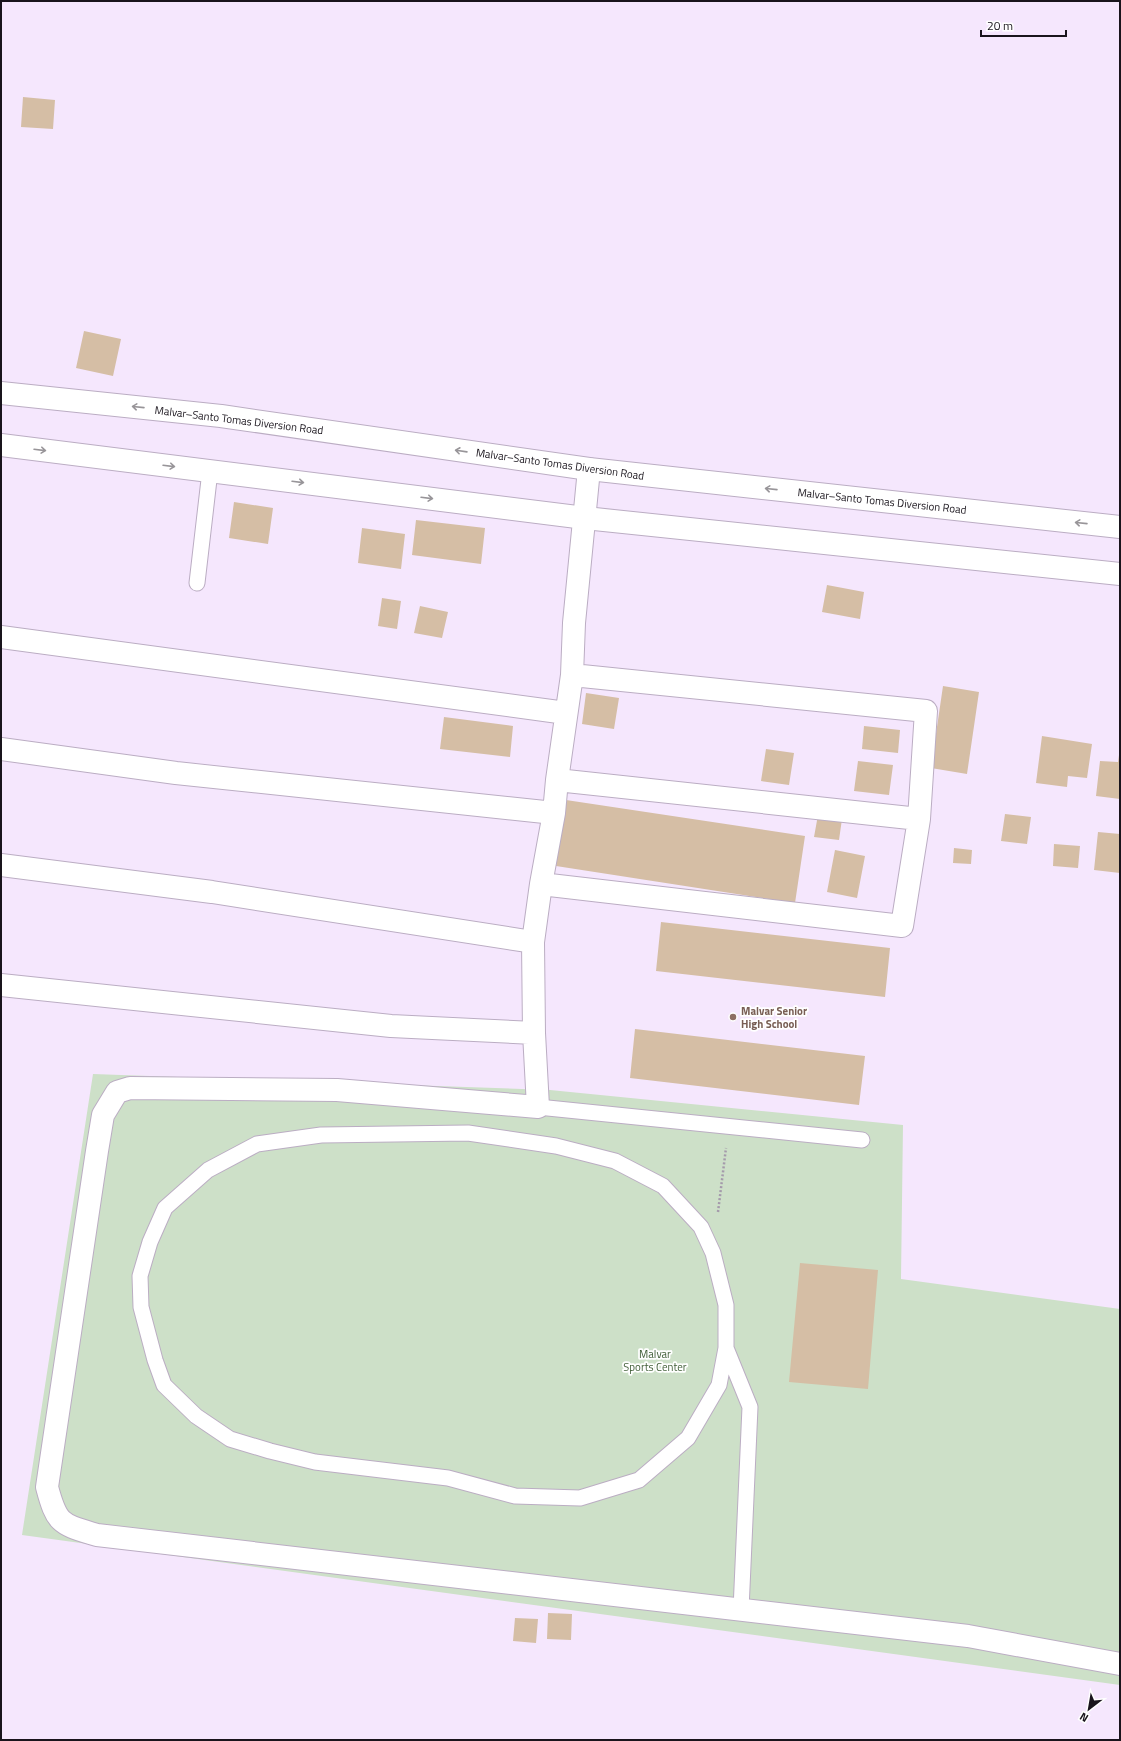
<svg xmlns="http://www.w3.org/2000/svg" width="1121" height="1741" font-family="'Titillium Web',sans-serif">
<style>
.green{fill:#cde0c8}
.building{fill:#d5bea5}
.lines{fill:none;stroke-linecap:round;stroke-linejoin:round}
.lane-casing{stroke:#bbadc3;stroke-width:17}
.street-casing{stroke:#bbadc3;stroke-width:24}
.secondary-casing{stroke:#bbadc3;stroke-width:24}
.path{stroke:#a49aab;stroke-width:2.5;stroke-dasharray:2 2;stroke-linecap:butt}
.lane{stroke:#fff;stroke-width:15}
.street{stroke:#fff;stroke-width:22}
.secondary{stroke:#fff;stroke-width:22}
.oneway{stroke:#989599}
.education-dot{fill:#8d6e63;stroke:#fff;stroke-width:1.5}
.labels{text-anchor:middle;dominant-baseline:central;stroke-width:3.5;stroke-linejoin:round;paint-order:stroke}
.street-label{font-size:11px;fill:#19141c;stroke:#fff}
.education-label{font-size:11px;font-weight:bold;fill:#785e54;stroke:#fff;text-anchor:start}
.park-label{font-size:11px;fill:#3e5c35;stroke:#fff}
</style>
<rect width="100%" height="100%" fill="#f5e7fd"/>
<path class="green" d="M93 1074 550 1090 903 1125 901 1279 1120 1309V1685L22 1535Z"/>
<path class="building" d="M23 97 55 100 53 129 21 127Z
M84 331 121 339 113 376 76 368Z
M234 502 273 508 268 544 229 538Z
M416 520 485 528 481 564 412 555Z
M362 528 405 534 401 569 358 563Z
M827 585 864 592 860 619 822 612Z
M382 598 401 601 397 629 378 626Z
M420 606 448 612 442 638 414 633Z
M943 686 979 692 967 774 931 768Z
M586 693 619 698 614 729 582 724Z
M444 717 513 726 510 757 440 749Z
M864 726 900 730 898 753 862 749Z
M1042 736 1092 744 1087 778 1068 776 1067 787 1036 783Z
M766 749 794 753 789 785 761 781Z
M1119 755 1120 799 1096 796 1100 761 1118 762Z
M858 761 893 765 889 795 854 791Z
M566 800 805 836 795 903 556 866Z
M1005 814 1031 817 1027 844 1001 841Z
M818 815 842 819 839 840 814 837Z
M1098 832 1120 834V873L1094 870Z
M1054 844 1080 846 1078 868 1053 866Z
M954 848 972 850 971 864 953 863Z
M835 850 865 856 857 898 827 892Z
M661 922 890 948 885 997 656 971Z
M635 1029 865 1056 859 1105 630 1078Z
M800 1263 878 1270 868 1389 789 1382Z
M548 1613 572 1614 571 1640 547 1639Z
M515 1618 538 1619 536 1643 513 1641Z"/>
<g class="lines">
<defs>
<path id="lane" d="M197 583 210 471
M538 1107 862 1140
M468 1133 556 1146 615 1161 663 1186 701 1227 713 1253 726 1305V1348L719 1385 688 1438 639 1480 580 1498 515 1496 448 1478 315 1462 270 1451 230 1439 196 1416 164 1385 155 1360 141 1307 140 1276 150 1242 165 1208 208 1170 257 1144 321 1135Z
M726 1348 750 1407 741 1610"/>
<path id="street" d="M589 469 574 623 572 675 557 780 554 813 541 884 533 942 534 1033 538 1107 337 1090 130 1088 117 1092 103 1115 97 1151 47 1487C57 1525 61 1524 97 1535L968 1636 1120 1664
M1 637 566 713
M1 749 176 773 554 813
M557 780 919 819
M1 865 212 892 533 942
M541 884 902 926 919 819 926 711 572 675
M1 985 391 1026 534 1033"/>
<path id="secondary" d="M1 393 221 416 589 469 1120 527
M1 445 585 518 1120 574"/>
</defs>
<use href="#lane" class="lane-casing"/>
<use href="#street" class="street-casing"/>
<use href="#secondary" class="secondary-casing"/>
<path class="path" d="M718 1212 726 1148"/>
<use href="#lane" class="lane"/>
<use href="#street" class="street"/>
<use href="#secondary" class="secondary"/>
</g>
<defs><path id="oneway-shaft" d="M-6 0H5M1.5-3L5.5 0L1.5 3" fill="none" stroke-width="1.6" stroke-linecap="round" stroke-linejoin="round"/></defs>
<g class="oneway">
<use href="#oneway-shaft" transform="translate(138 407) rotate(-174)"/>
<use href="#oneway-shaft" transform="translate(40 450) rotate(7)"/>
<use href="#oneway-shaft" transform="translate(461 451) rotate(-172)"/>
<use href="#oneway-shaft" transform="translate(169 466) rotate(7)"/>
<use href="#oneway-shaft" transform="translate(298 482) rotate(7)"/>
<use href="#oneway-shaft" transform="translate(771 489) rotate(-174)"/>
<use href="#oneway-shaft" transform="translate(427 498) rotate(7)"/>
<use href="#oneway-shaft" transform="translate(1081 523) rotate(-174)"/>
</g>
<circle class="education-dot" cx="733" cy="1017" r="4"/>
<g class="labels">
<g class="street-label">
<text transform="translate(239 420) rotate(7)">Malvar–Santo Tomas Diversion Road</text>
<text transform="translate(560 464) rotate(8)">Malvar–Santo Tomas Diversion Road</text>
<text transform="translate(882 501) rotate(6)">Malvar–Santo Tomas Diversion Road</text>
</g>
<g class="education-label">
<text x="741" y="1011">Malvar Senior<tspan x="741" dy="13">High School</tspan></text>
</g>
<g class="park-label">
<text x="655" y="1354">Malvar<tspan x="655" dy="13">Sports Center</tspan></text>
</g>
</g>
<rect width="1121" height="1741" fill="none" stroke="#19141c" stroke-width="4"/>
<g transform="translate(1089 1709) rotate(211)" stroke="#ffffff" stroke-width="3" paint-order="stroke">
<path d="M0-3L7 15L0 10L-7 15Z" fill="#19141c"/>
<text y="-6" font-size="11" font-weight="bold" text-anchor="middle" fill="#19141c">N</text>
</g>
<path d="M981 30v6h85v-6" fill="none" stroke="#19141c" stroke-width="2"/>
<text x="987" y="30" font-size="12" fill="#19141c" stroke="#ffffff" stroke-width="3" paint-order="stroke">20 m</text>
</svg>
